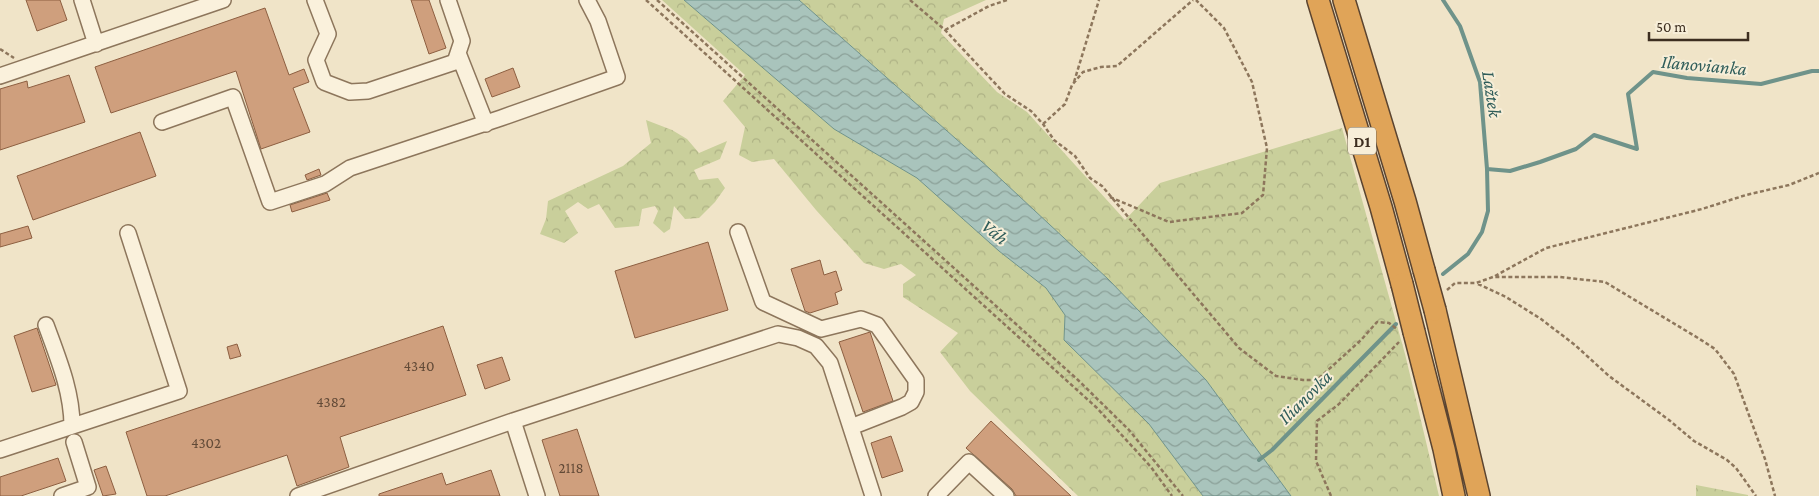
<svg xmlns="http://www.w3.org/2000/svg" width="1819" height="496" font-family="'Crimson Pro',serif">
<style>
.forest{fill:url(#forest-crowns)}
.water{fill:url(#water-waves);stroke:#6f938a}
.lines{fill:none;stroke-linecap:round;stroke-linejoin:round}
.stream{stroke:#6f938a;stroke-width:4}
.building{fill:#cf9f7d;stroke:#8d5f41}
.minor-casing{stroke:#8d765c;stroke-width:18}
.highway-casing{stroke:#5b4430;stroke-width:24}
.path{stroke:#8d765c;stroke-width:2.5;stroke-dasharray:4 2.5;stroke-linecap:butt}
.minor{stroke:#faf1dc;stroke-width:15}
.highway{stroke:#e0a458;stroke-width:21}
.highway-bridge-casing{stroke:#5b4430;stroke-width:24;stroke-linecap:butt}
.highway-bridge{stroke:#e0a458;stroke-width:21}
.labels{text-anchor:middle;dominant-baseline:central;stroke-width:4;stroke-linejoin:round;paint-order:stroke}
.number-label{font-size:15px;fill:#624a37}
.shield{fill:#f7eed8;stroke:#756857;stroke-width:1}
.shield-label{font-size:16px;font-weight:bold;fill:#3d2e20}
.water-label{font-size:19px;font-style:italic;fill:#2f5d5a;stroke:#f7eed8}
</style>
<defs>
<pattern id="forest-crowns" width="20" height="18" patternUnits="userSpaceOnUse" patternTransform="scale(1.25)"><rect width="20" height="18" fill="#c9cf9b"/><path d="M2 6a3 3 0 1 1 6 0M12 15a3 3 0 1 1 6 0" fill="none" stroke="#aeb285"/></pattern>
<pattern id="water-waves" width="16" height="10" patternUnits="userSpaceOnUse" patternTransform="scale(1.25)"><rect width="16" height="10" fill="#a9c4bc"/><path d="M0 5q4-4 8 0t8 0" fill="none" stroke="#8ba098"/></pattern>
</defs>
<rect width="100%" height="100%" fill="#f0e4c8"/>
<path class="forest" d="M662 0H684L834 129 917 178 999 251 1046 288 1065 315 1064 340 1149 424 1203 496H1078L970 391 940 352 958 333 903 297V284L916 275 901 264 884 269 864 263 816 210 774 159 752 162 739 155 745 127 723 101 745 75Z
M799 0H986L944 19 941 33 997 92 1027 112 1125 220 1160 183 1342 128 1405 354 1439 496H1291L1206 380 1108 279 990 169Z
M646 120 672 130 687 139 699 153 727 141 720 159 694 170 699 180 718 178 725 188 715 202 699 218 685 219 674 206 670 229 664 233 653 223 658 211 655 206 642 209 639 226 615 228 599 204 588 209 578 202 565 211 578 233 564 243 540 234 546 219 548 201 623 166 651 143Z
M1696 485 1748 495V496H1696Z"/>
<path class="water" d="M684 0H799L990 169 1108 279 1206 380 1291 496H1203L1149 424 1064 340 1065 315 1046 288 999 251 917 178 834 129Z"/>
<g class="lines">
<path class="stream" d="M1487 169 1510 171 1540 162 1576 149 1594 135 1637 149 1628 94 1653 72 1687 78 1761 84 1812 71H1819
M1443 274 1468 254 1482 232 1488 211 1487 169 1480 82 1460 26 1443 0
M1259 460 1272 450 1396 324"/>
</g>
<path class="building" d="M26 0H60L67 20 37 31Z
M411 0H429L446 48 429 54Z
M265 8 289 75 304 69 309 82 293 88 310 132 261 149 236 71 111 113 95 67Z
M513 68 520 87 492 97 485 79Z
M69 75 85 122 0 150V89L27 81 28 88Z
M140 132 156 176 33 220 17 176Z
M319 169 321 175 307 180 305 175Z
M327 193 330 200 292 212 290 205Z
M28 226 32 238 0 247V234Z
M708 242 728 310 635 338 615 271Z
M820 260 824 275 836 271 842 290 835 293 838 304 810 313 805 311 791 269Z
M443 326 466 395 340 437 349 467 297 486 287 455 165 496H147L126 432Z
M37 328 56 385 32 392 14 336Z
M870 332 893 401 863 412 839 342Z
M237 344 241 356 230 359 227 347Z
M502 357 510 380 485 389 477 365Z
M991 421 1071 496H1016L1012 489 966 448Z
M577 429 599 496H560L542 440Z
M891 436 903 471 882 478 871 443Z
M58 458 66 481 21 496H0V477Z
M106 466 116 494 103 496 94 470Z
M491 470 500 496H379V494L442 473 446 485Z"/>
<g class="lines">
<defs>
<path id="minor" d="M82 0 96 44
M315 0 328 34 316 60 324 82 350 92 368 91 455 62 462 41 448 0
M458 53 486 124
M0 76 223 0
M162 122 233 97 270 202 325 184 350 168 501 118 617 77 598 21 587 0
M738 232 763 302 821 329 861 319 877 325 916 380V392L911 402 902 407 851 427
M46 325C58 358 72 391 72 426
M513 421 537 496
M0 450 179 391 128 233
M62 496 88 487 74 442
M298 496 513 421 778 334 798 338 816 346 830 363 873 496
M936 496 969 462 1006 496"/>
<path id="highway" d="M1318 0 1381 207 1402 284
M1344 0 1405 201 1424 270
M1435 310 1479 496
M1414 332 1444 449 1454 496"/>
</defs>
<use href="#minor" class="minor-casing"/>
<use href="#highway" class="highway-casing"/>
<path class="path" d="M646 0 1097 408 1151 467 1172 496
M657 0 1078 380 1129 430 1183 496
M910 0 945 30 1005 94 1031 111 1043 124 1054 140 1075 156 1090 178 1102 186 1239 348 1276 376 1303 380H1317L1361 340 1377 322 1389 323 1397 329
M945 30 989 6 1007 0
M0 49 14 58
M1074 82 1099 0
M1043 124 1065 104 1072 85 1083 72 1101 67 1117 66 1193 0
M1110 197 1169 222 1242 213 1263 195 1267 148 1252 82 1224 28 1196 0
M1495 276 1546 248 1702 209 1746 195 1789 185 1819 173
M1478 284 1506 297 1541 319 1575 345 1609 376 1669 420 1694 441 1727 460 1736 468 1756 496
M1447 290 1455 283H1476L1493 277H1560L1605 282 1698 338 1715 349 1734 374 1765 459 1775 496
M1331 496 1316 461 1317 421 1339 404 1399 342"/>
<use href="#minor" class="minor"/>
<use href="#highway" class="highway"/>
<defs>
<path id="highway-bridge" d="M1424 270 1435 310
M1402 284 1414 332"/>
</defs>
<use href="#highway-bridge" class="highway-bridge-casing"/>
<use href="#highway-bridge" class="highway-bridge"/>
</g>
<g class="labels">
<g class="number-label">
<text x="419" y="366">4340</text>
<text x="331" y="402">4382</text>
<text x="206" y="443">4302</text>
<text x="571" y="468">2118</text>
</g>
<rect class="shield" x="1348" y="127.5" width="28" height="27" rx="4"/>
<g class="shield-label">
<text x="1362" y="141">D1</text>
</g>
<g class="water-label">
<text transform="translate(1704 65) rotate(5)">Iľanovianka</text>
<text transform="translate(1492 94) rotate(81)">Lažtek</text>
<text transform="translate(995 232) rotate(40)">Váh</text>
<text transform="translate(1305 397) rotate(-45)">Ilianovka</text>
</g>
</g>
<path d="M1649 32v8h99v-8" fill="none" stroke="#3d2e20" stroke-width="2.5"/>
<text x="1656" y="32" font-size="15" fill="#3d2e20" stroke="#f7eed8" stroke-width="4" paint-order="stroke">50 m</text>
</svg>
